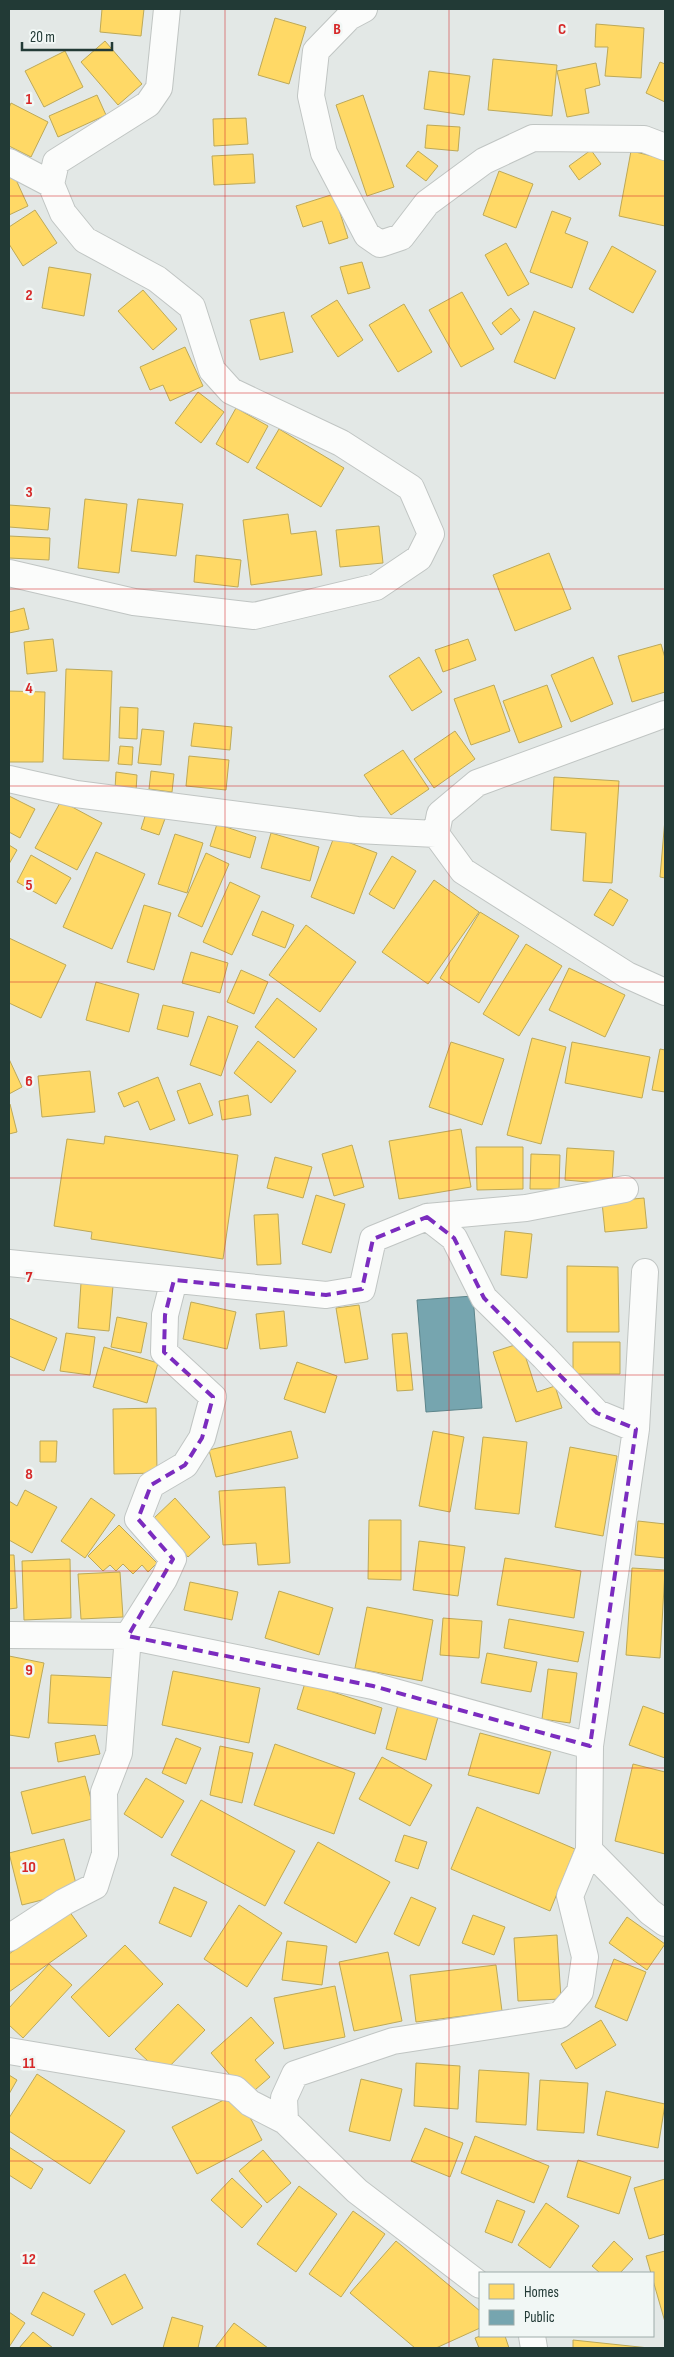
<svg xmlns="http://www.w3.org/2000/svg" width="674" height="2357" font-family="'Sofia Sans Condensed',sans-serif">
<style>
.homes{fill:#ffd966;stroke:#bda958}
.public{fill:#76a5af;stroke:#5d858b}
.lines{fill:none;stroke-linecap:round;stroke-linejoin:round}
.minor-casing{stroke:#c0c5c3;stroke-width:28}
.minor{stroke:#fbfcfb;stroke-width:26}
.marked{fill:none;stroke:#7b2cbf;stroke-width:4;stroke-dasharray:10 6;stroke-linejoin:round}
.grid{fill:none;stroke:#d62828;stroke-width:1;stroke-opacity:0.55}
.grid-label{font-size:16px;text-anchor:middle;font-weight:bold;fill:#d62828;stroke:#f1f7f5;stroke-width:5;stroke-linejoin:round;paint-order:stroke}
</style>
<rect width="100%" height="100%" fill="#e3e8e6"/>
<path class="homes" d="M102 9H144L141 36 100 32Z
M275 18 306 27 289 84 258 75Z
M596 24 644 28 641 78 605 76 608 47H595Z
M105 41 142 84 118 105 81 62Z
M65 51 83 87 44 107 25 71Z
M493 59 557 65 552 116 488 110Z
M660 62 665 64V102L646 93Z
M596 63 600 85 585 89 589 113 567 117 557 71Z
M429 71 470 76 464 115 424 109Z
M97 95 106 115 58 137 49 116Z
M363 95 394 187 367 196 336 105Z
M11 103 48 122 31 157 9 146V108Z
M246 118 248 144 214 146 213 119Z
M427 125 460 127 458 151 425 148Z
M591 150 601 164 579 180 569 166Z
M418 151 438 166 426 181 406 166Z
M631 151 665 159V226L619 216Z
M253 154 255 183 214 185 212 156Z
M12 171 28 206 9 215V173Z
M499 171 533 184 516 228 483 215Z
M334 194 348 238 329 244 322 221 303 227 296 206Z
M35 210 57 243 23 266 9 244V227Z
M552 211 571 218 565 233 588 242 572 288 530 272Z
M506 243 529 284 508 296 485 255Z
M612 246 656 271 633 313 589 289Z
M362 262 370 288 348 294 340 267Z
M49 267 91 274 84 316 42 308Z
M143 290 177 329 153 350 118 311Z
M462 292 494 349 461 367 429 310Z
M337 300 363 340 338 357 311 316Z
M404 304 432 352 398 372 369 325Z
M511 308 520 320 501 335 492 323Z
M534 311 575 328 555 379 514 362Z
M284 312 293 352 260 360 250 320Z
M185 347 203 386 170 401 163 385 150 390 140 367Z
M198 392 224 412 201 443 175 423Z
M236 408 268 426 248 463 216 444Z
M279 429 344 468 321 507 256 468Z
M85 499 127 504 119 573 78 568Z
M138 499 183 504 176 556 131 551Z
M9 505 50 508 48 530 9 527Z
M288 514 291 534 316 531 322 575 251 585 243 520Z
M379 526 383 563 340 567 336 530Z
M9 536 50 538 49 560 9 558Z
M549 553 571 609 515 631 493 575Z
M196 555 241 560 238 587 194 582Z
M24 608 29 629 9 633V612Z
M53 639 57 671 27 674 24 642Z
M468 639 476 660 443 672 435 650Z
M661 644 665 658V692L632 702 618 656Z
M419 657 442 692 412 711 389 676Z
M593 657 613 704 571 722 551 675Z
M66 669 112 671 109 761 63 759Z
M494 685 510 731 471 745 454 699Z
M547 685 562 727 519 743 503 701Z
M9 691 45 692 43 762H9Z
M120 707 138 708 137 739 119 738Z
M194 723 232 727 230 750 191 746Z
M142 729 164 731 161 765 138 763Z
M455 731 475 759 434 788 414 759Z
M120 746 133 747 132 765 118 764Z
M403 750 429 789 391 815 364 775Z
M189 756 229 760 226 790 186 786Z
M151 771 174 774 172 792 149 789Z
M116 772 137 775 136 791 115 789Z
M554 777 619 781 612 883 583 881 586 833 551 830Z
M9 796 35 809 20 838 9 832Z
M61 801 102 823 77 870 35 848Z
M147 810 166 816 159 835 141 829Z
M665 819V878L660 877Z
M217 824 256 837 250 858 210 846Z
M271 833 319 847 310 881 261 868Z
M175 834 203 843 187 893 158 884Z
M334 837 377 853 354 914 311 897Z
M9 845 17 850 9 864Z
M96 852 145 874 112 949 63 927Z
M206 853 229 864 202 927 178 916Z
M31 855 71 878 56 904 17 882Z
M392 856 416 871 394 909 369 894Z
M434 880 479 912 428 984 382 952Z
M230 882 260 896 232 955 203 942Z
M610 889 628 900 613 926 594 915Z
M144 905 171 913 154 970 127 962Z
M262 911 294 925 285 948 252 935Z
M480 912 519 936 479 1003 440 978Z
M306 925 356 962 320 1012 269 975Z
M9 938 66 965 41 1018 9 1003Z
M526 944 562 966 519 1036 483 1014Z
M191 952 228 963 220 993 182 983Z
M569 968 625 995 605 1037 549 1010Z
M241 970 268 982 254 1014 227 1002Z
M96 982 139 994 129 1032 86 1020Z
M277 998 317 1029 294 1058 255 1027Z
M163 1005 194 1012 188 1037 157 1029Z
M208 1016 238 1026 221 1076 190 1065Z
M532 1038 566 1047 541 1144 507 1135Z
M258 1041 296 1071 271 1103 234 1073Z
M451 1042 504 1059 482 1125 429 1107Z
M572 1042 650 1057 642 1098 565 1083Z
M660 1049 665 1050V1092L652 1090Z
M9 1059 22 1087 9 1094Z
M90 1071 95 1112 42 1117 38 1076Z
M158 1077 175 1120 150 1130 138 1101 124 1107 118 1093Z
M200 1083 213 1115 189 1124 177 1091Z
M248 1095 251 1115 222 1120 219 1101Z
M10 1104 17 1132 9 1134V1105Z
M461 1129 471 1187 399 1199 389 1141Z
M105 1136 238 1155 223 1259 91 1239 92 1232 54 1226 67 1139 104 1144Z
M352 1145 364 1187 334 1196 322 1154Z
M476 1147H523V1189L477 1190Z
M567 1148 614 1151 612 1184 565 1180Z
M531 1154 560 1155 559 1189H530Z
M275 1157 312 1167 303 1198 267 1188Z
M316 1195 345 1204 331 1253 302 1244Z
M644 1198 647 1228 605 1232 602 1202Z
M278 1214 281 1264 257 1265 254 1215Z
M505 1231 532 1234 527 1278 501 1275Z
M567 1266 618 1267 619 1332H567Z
M81 1283 113 1286 109 1331 78 1328Z
M191 1302 236 1312 227 1349 183 1339Z
M359 1305 368 1359 345 1363 336 1308Z
M284 1311 287 1346 260 1349 256 1314Z
M117 1317 147 1323 141 1353 111 1347Z
M9 1318 57 1338 44 1371 9 1356Z
M66 1333 95 1337 90 1375 60 1371Z
M407 1333 413 1390 397 1391 392 1334Z
M573 1342H620V1374H573Z
M521 1343 537 1392 555 1386 562 1408 516 1422 493 1352Z
M104 1347 158 1363 147 1403 93 1387Z
M297 1362 337 1376 325 1413 284 1399Z
M156 1408 157 1473 114 1474 113 1409Z
M291 1431 298 1458 216 1477 209 1450Z
M433 1431 464 1437 450 1512 419 1506Z
M483 1437 527 1442 519 1514 475 1509Z
M40 1441H57L56 1462H40Z
M570 1447 617 1456 603 1536 555 1527Z
M285 1487 290 1563 258 1565 256 1543 223 1545 219 1491Z
M25 1490 57 1507 32 1553 9 1540V1501L17 1506Z
M91 1498 115 1515 85 1558 61 1541Z
M175 1498 210 1537 188 1557 153 1519Z
M369 1520H401V1580L368 1579Z
M638 1521 665 1524V1558L635 1555Z
M119 1525 157 1563 148 1572 142 1565 133 1574 123 1564 116 1571 110 1565 103 1571 88 1556Z
M419 1541 465 1547 458 1596 413 1590Z
M9 1555H14L17 1608 9 1609Z
M505 1558 581 1571 574 1618 497 1605Z
M70 1559 71 1618 24 1620 22 1561Z
M632 1568 665 1570 660 1658 626 1655Z
M120 1572 123 1617 81 1619 78 1574Z
M190 1582 238 1592 232 1620 184 1610Z
M279 1591 333 1608 319 1655 265 1638Z
M367 1607 433 1620 422 1681 355 1668Z
M443 1618 482 1621 479 1658 440 1655Z
M509 1619 584 1632 578 1662 504 1648Z
M487 1653 537 1662 531 1692 481 1683Z
M9 1656 44 1663 29 1738 9 1735Z
M548 1669 577 1673 570 1723 542 1719Z
M173 1671 260 1688 249 1743 162 1725Z
M51 1675 119 1678 117 1726 48 1723Z
M305 1683 382 1708 375 1734 297 1709Z
M398 1705 438 1717 426 1760 386 1749Z
M643 1706 665 1714V1758L629 1745Z
M480 1733 551 1752 539 1794 468 1775Z
M95 1735 100 1754 58 1762 55 1743Z
M176 1738 201 1748 186 1784 162 1773Z
M275 1744 355 1773 334 1834 254 1805Z
M220 1746 253 1753 242 1803 210 1795Z
M382 1757 432 1785 410 1826 359 1799Z
M633 1764 665 1772V1854L615 1841Z
M85 1776 96 1818 32 1834 21 1792Z
M146 1778 184 1801 162 1838 124 1814Z
M201 1800 295 1851 265 1906 171 1855Z
M477 1807 575 1849 550 1911 451 1869Z
M404 1835 427 1842 418 1869 395 1861Z
M64 1839 78 1891 22 1905 9 1853Z
M318 1842 390 1882 356 1943 284 1903Z
M174 1887 207 1902 191 1937 159 1923Z
M411 1897 436 1908 419 1946 394 1934Z
M239 1905 282 1933 247 1987 204 1959Z
M69 1911 87 1936 9 1992V1954Z
M473 1915 505 1927 494 1955 462 1943Z
M627 1917 665 1944 647 1970 609 1943Z
M557 1935 561 1999 518 2001 514 1938Z
M287 1941 327 1946 322 1985 282 1980Z
M125 1945 163 1984 109 2037 71 1997Z
M388 1952 402 2021 354 2031 339 1962Z
M614 1959 646 1972 627 2021 595 2007Z
M49 1964 72 1985 23 2038 9 2025V2008Z
M496 1965 502 2011 416 2022 410 1975Z
M335 1986 345 2037 284 2049 274 1998Z
M178 2004 205 2030 162 2074 135 2049Z
M251 2017 274 2043 255 2060 270 2077 248 2096 211 2053Z
M601 2020 616 2045 576 2069 561 2044Z
M416 2063 460 2066 458 2109 414 2106Z
M479 2070 529 2073 526 2125 476 2122Z
M37 2074 125 2131 90 2184 9 2131V2118Z
M9 2075 17 2080 9 2094Z
M361 2079 402 2089 390 2141 349 2131Z
M540 2080 588 2083 584 2133 537 2130Z
M606 2091 665 2104 658 2148 597 2135Z
M237 2093 262 2140 197 2174 172 2127Z
M425 2128 463 2143 450 2177 411 2161Z
M475 2136 549 2166 534 2203 461 2173Z
M9 2147 43 2169 31 2189 9 2175Z
M263 2150 291 2183 267 2203 239 2171Z
M578 2160 631 2177 619 2214 567 2197Z
M232 2178 262 2206 242 2228 211 2200Z
M665 2179V2234L649 2239 634 2188Z
M299 2186 337 2214 296 2272 257 2244Z
M497 2200 525 2211 512 2243 485 2232Z
M546 2203 579 2226 550 2268 518 2245Z
M353 2211 385 2234 341 2297 309 2274Z
M396 2241 480 2311V2328L436 2348H415L350 2293Z
M614 2241 633 2259 620 2273H600L592 2266Z
M665 2251V2322L646 2256Z
M125 2274 143 2308 112 2325 94 2291Z
M43 2292 85 2314 73 2336 31 2314Z
M9 2312 25 2323 9 2347Z
M172 2317 203 2326 198 2348H163Z
M234 2323 268 2348H215Z
M33 2332 53 2348H19Z
M480 2336H505L509 2348H479L475 2338Z
M573 2340 649 2348H573Z"/>
<path class="public" d="M473 1296 482 1408 426 1412 417 1300Z"/>
<g class="lines">
<defs>
<path id="minor" d="M364 9 349 17 316 51 311 96 324 153 367 235 380 244 401 237 427 203 484 161 533 138 644 139 665 147
M9 162 51 184
M9 573 134 602 254 616 376 587 419 558 431 534 411 488 341 443 231 391 212 370 192 307 157 279 85 240 63 213 51 184 56 162 148 104 159 88 167 9
M665 714 477 783 440 814 436 834 463 871 627 975 665 992
M9 779 76 794 357 830 436 834
M427 1217 526 1208 625 1189
M9 1263 326 1295 362 1289 373 1239 427 1217 454 1238 484 1298 544 1357 597 1413 636 1429
M645 1272 636 1429 590 1746 589 1850 650 1912 665 1923
M9 1635 128 1636 164 1579 173 1559 138 1519 151 1485 185 1465 202 1438 213 1397 164 1352 165 1315 174 1280
M9 1938 64 1902 95 1886 105 1854 104 1792 119 1753 128 1636 373 1686 590 1746
M9 2051 235 2089 250 2103 285 2121
M480 2285 357 2191 285 2121 284 2098 295 2074 393 2041 560 2015 580 1992 585 1957 570 1896 589 1850
M532 2336 534 2348"/>
</defs>
<use href="#minor" class="minor-casing"/>
<use href="#minor" class="minor"/>
</g>
<path class="marked" d="M427 1217 454 1238 484 1298 597 1413 636 1429 590 1746 373 1686 128 1636 173 1559 138 1519 151 1485 185 1465 202 1438 213 1397 164 1352 165 1315 174 1280 326 1295 362 1289 373 1239Z"/>
<path class="grid" d="M225 9V2348M449 9V2348M9 196H665M9 393H665M9 589H665M9 786H665M9 982H665M9 1178H665M9 1375H665M9 1571H665M9 1768H665M9 1964H665M9 2161H665"/>
<g class="grid-label">
<text x="337" y="34">B</text>
<text x="562" y="34">C</text>
<text x="29" y="104">1</text>
<text x="29" y="300">2</text>
<text x="29" y="497">3</text>
<text x="29" y="693">4</text>
<text x="29" y="890">5</text>
<text x="29" y="1086">6</text>
<text x="29" y="1282">7</text>
<text x="29" y="1479">8</text>
<text x="29" y="1675">9</text>
<text x="29" y="1872">10</text>
<text x="29" y="2068">11</text>
<text x="29" y="2264">12</text>
</g>
<rect width="674" height="2357" fill="none" stroke="#223a36" stroke-width="20"/>
<rect x="479" y="2272" width="175" height="65" fill="#f1f7f5" stroke="#9eaba9"/>
<rect x="489" y="2284" width="25" height="15" fill="#ffd966" stroke="#9eaba9"/>
<text x="524" y="2297" font-size="15" fill="#223a36">Homes</text>
<rect x="489" y="2310" width="25" height="15" fill="#76a5af" stroke="#9eaba9"/>
<text x="524" y="2322" font-size="15" fill="#223a36">Public</text>
<path d="M22 42v8h90v-8" fill="none" stroke="#223a36" stroke-width="2.5"/>
<text x="30" y="42" font-size="15" fill="#223a36" stroke="#f1f7f5" stroke-width="4" paint-order="stroke">20 m</text>
</svg>
